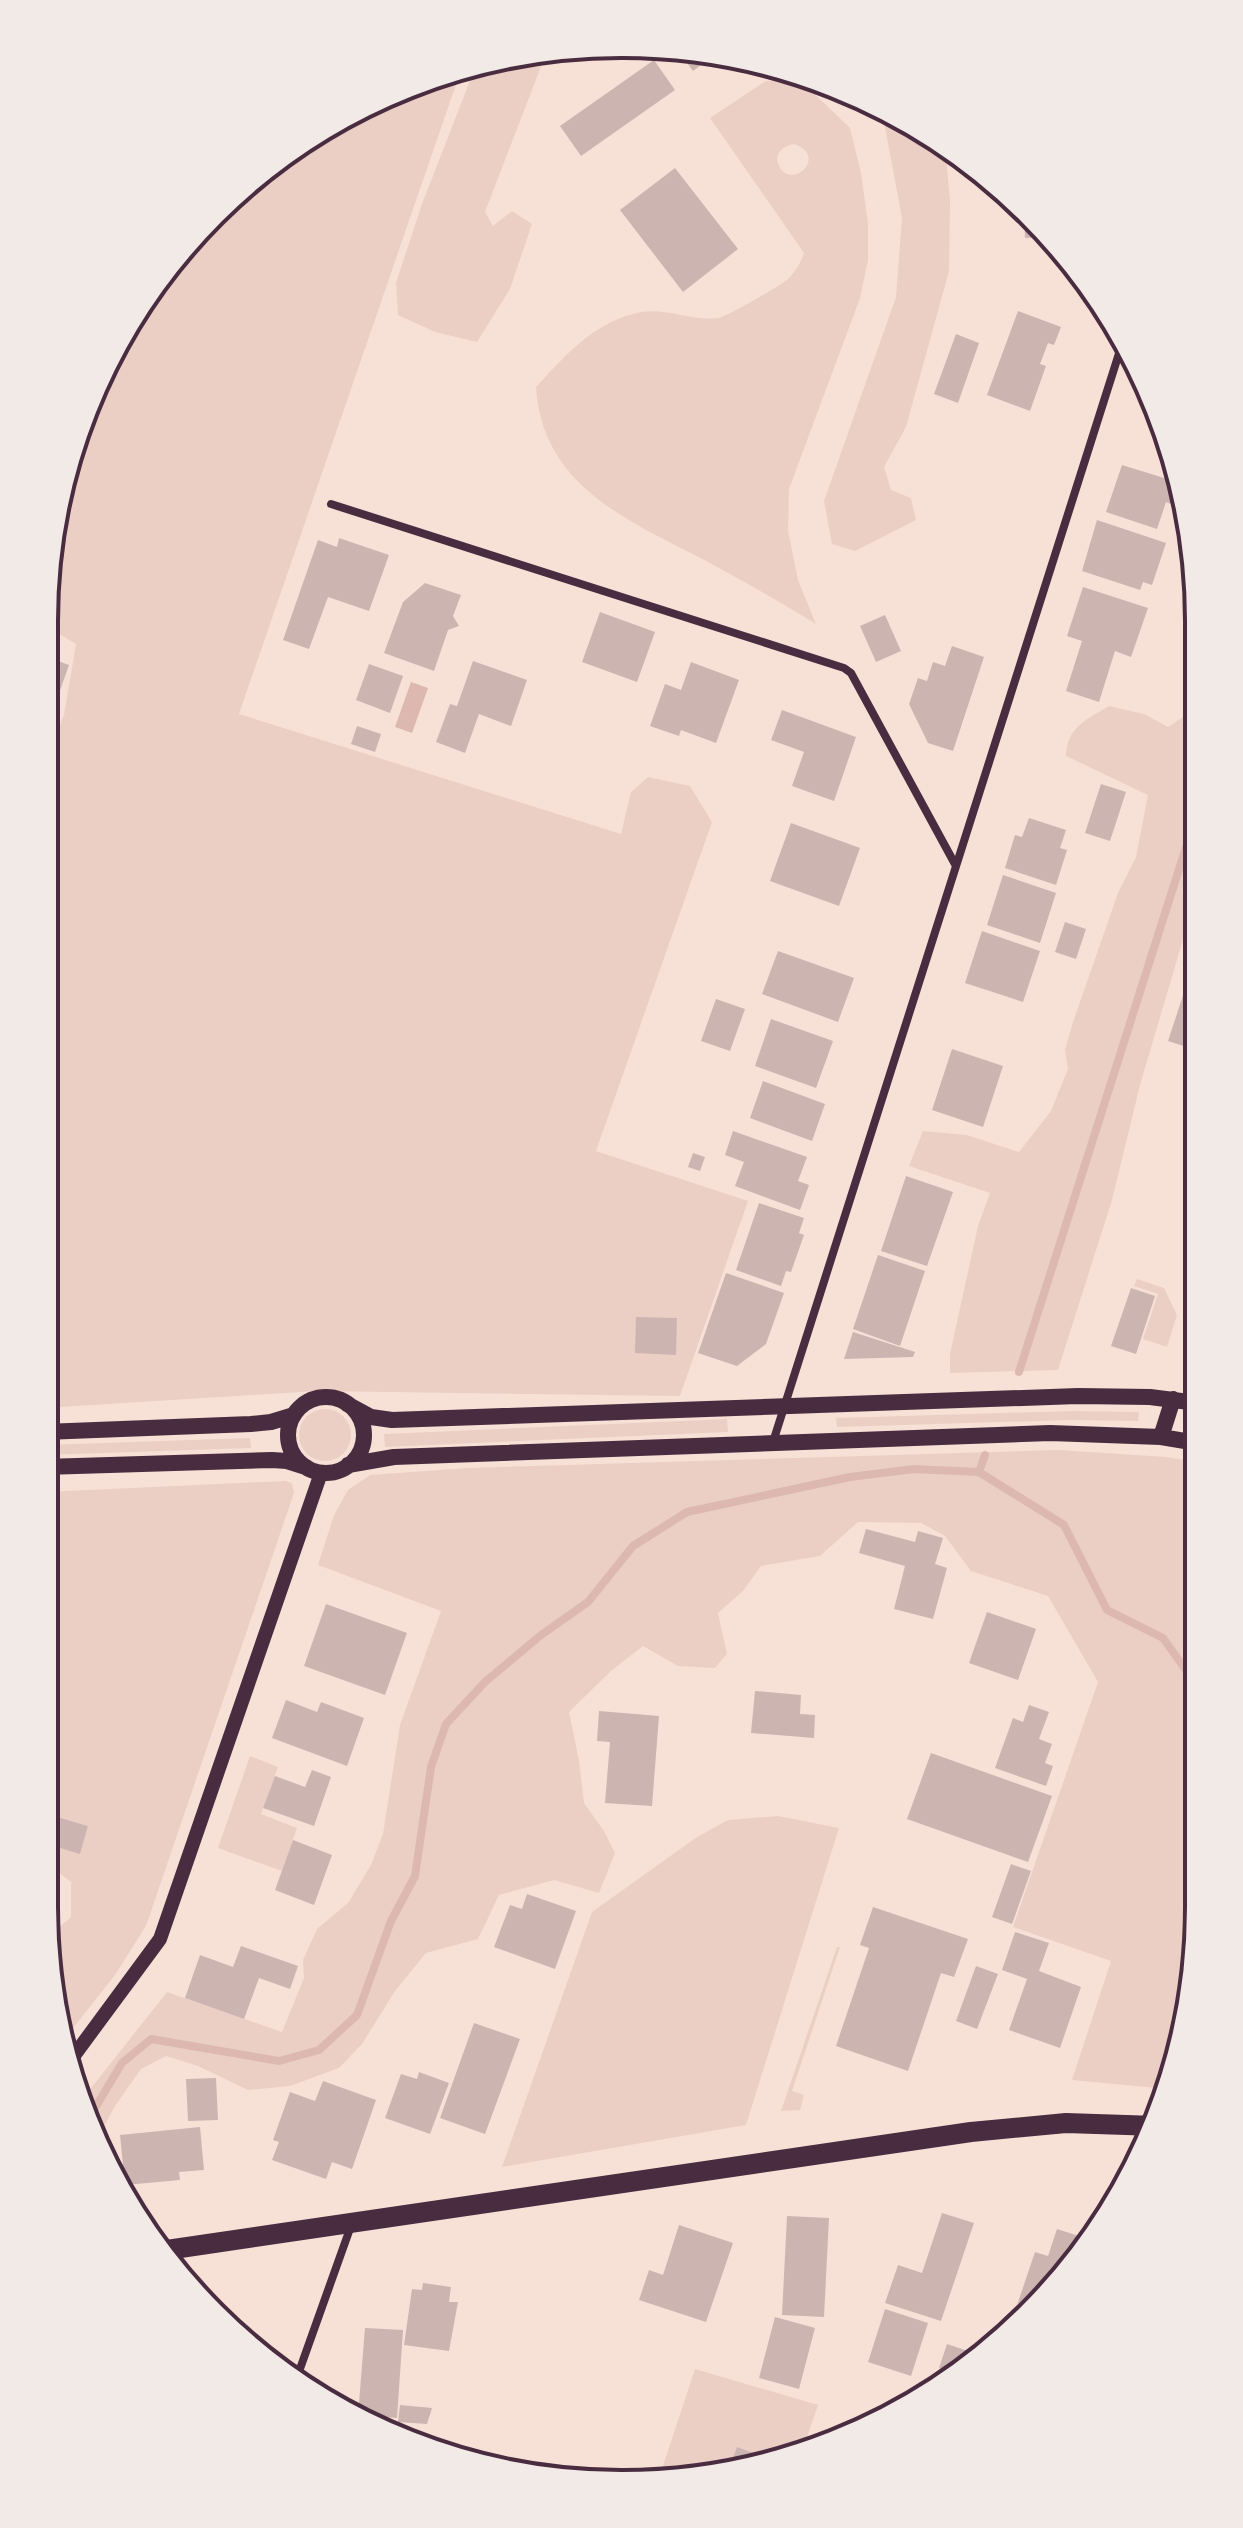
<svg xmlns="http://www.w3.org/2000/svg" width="1243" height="2528" font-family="'Work Sans',sans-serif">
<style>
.green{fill:#ebcfc5;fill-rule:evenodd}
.water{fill:#dcb8b0}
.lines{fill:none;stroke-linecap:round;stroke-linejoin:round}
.stream{stroke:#dcb8b0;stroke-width:8}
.building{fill:#ccb4b1}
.minor{stroke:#4a2c40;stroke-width:8}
.tertiary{stroke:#4a2c40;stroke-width:14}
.secondary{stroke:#4a2c40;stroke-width:16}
.primary{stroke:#4a2c40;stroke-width:20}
.rim{fill:none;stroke:#4a2c40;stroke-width:4}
</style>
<rect width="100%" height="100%" fill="#f7e1d7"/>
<path class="green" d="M547 51 485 212 493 226 512 211 532 224 510 289 477 342 435 332 398 315 396 283 422 204 476 65 509 55Z
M461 70 239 714 621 834 631 792 648 777 690 786 712 822 596 1151 748 1201 680 1396 317 1391 44 1408V766L64 715 76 644 44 625V621L55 508 88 400 142 300 213 213 301 141 401 88Z
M782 80 802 82 850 128 861 173 868 223V260L860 298 789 489 788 531 798 580 816 624C780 602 745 582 708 562 632 522 542 488 536 387 564 357 591 325 633 314 664 305 689 322 718 318 726 317 782 285 788 279 795 272 801 263 804 253L710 118 766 81ZM794 144C829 156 792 191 779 166 773 154 783 146 794 144Z
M882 111 936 142 946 154 950 201 949 271 906 427 884 467 891 490 911 498 916 520 855 551 832 544 824 501 896 297 902 218Z
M1195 703V899L1140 1085 1112 1200 1058 1370 950 1373V1354L978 1226 990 1193 909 1166 923 1131 967 1135 1019 1152 1051 1111 1068 1069 1065 1050 1073 1022 1118 893 1136 857 1148 795 1066 756C1067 727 1086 720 1109 706L1144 714 1168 727 1189 713Z
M1137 1279 1164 1288 1177 1315 1167 1347 1143 1339 1158 1294 1134 1286Z
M299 1435a26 26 0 1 1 52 0a26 26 0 1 1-52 0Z
M1072 1411 1139 1412 1138 1421 1072 1420 837 1427 836 1418Z
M727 1419 728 1432 385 1447 384 1434Z
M250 1438 251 1448 44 1455V1445Z
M1058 1450 1167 1457 1197 1462 1199 1907 1188 2020 1167 2089 1072 2080 1111 1961 1013 1927 1098 1682 1048 1596 971 1571 945 1536 921 1523 858 1522 820 1556 761 1566 743 1591 718 1613 727 1654 715 1668 678 1666 643 1646 611 1671 569 1712 579 1761 584 1803 604 1831 615 1853 599 1893 554 1880 499 1895 478 1939 426 1953 395 1991 362 2044 339 2068 290 2086 248 2090 198 2066 166 2056 141 2069 115 2106 98 2137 80 2102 167 1992 282 2032 304 1978 303 1960 317 1929 348 1903 371 1865 383 1834 400 1725 441 1611 318 1565 334 1515 348 1490 370 1475 467 1468Z
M285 1481 292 1483 294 1493 146 1926 115 1975 66 2037 49 1936 71 1917V1882L54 1869 60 1848 80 1853 88 1826 44 1813V1492Z
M250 1756 278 1767 261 1814 297 1828 282 1871 218 1848Z
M778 1816 839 1828 746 2125 502 2167 592 1912 697 1837 728 1820Z
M837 1947H840L792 2091 804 2095 800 2110 781 2111Z
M695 2369 818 2405 804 2446 697 2479 659 2478Z"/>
<path class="water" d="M411 682 428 688 412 733 395 727Z"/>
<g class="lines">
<path class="stream" d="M1019 1372 1195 819
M979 1472 985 1455
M89 2118 122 2063 151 2039 279 2061 319 2050 357 2015 391 1921 415 1876 431 1767 446 1724 485 1682 541 1635 588 1602 633 1546 687 1512 850 1477 914 1469 979 1472 1064 1525 1107 1610 1163 1638 1198 1687"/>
</g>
<path class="building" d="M682 50 717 53 693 71 679 52Z
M654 60 675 90 581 156 560 126Z
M675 168 738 249 683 292 620 210Z
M1024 214 1047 237 1025 238Z
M1018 311 1061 327 1054 345 1048 343 1040 364 1046 366 1030 411 987 395Z
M956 334 979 343 958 403 934 394Z
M1122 465 1177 482 1180 494 1176 506 1166 502 1157 529 1106 512Z
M1097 520 1166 543 1152 585 1143 582 1140 590 1082 571Z
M339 538 389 555 369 611 328 597 309 649 283 640 318 540 337 547Z
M425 583 461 595 453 616 459 626 448 630 434 671 384 653 403 602Z
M1083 587 1148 608 1131 657 1115 651 1099 702 1066 691 1082 641 1067 636Z
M600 612 655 632 637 682 582 662Z
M885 615 901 651 876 662 860 626Z
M952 646 984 657 953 751 928 743 909 704 918 678 927 681 933 662 945 666Z
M44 656 69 665 56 702 44 698Z
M473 661 527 680 511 726 479 714 465 753 436 742 450 704 457 706Z
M691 662 739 680 716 743 681 730 679 736 650 726 665 684 681 690Z
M369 664 403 676 390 713 356 700Z
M782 710 856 737 834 801 792 786 804 752 771 740Z
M357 726 381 734 375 752 351 744Z
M1101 784 1126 792 1110 841 1085 833Z
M1029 818 1066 830 1060 848 1067 850 1056 885 1005 868 1015 835 1022 837Z
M791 823 860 848 839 906 770 881Z
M1003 875 1056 893 1040 943 987 925Z
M1065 922 1086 929 1076 959 1055 952Z
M982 931 1040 951 1023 1002 965 983Z
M778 951 854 978 838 1022 762 994Z
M1195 959H1196V1050L1168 1041Z
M716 999 745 1009 730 1051 701 1041Z
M771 1019 833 1041 816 1088 755 1066Z
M952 1049 1003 1066 983 1127 932 1110Z
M763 1081 825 1104 812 1141 750 1118Z
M733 1131 807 1157 798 1181 809 1185 800 1210 735 1186 744 1162 725 1155Z
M693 1153 705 1157 700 1171 688 1167Z
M906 1176 953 1192 927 1266 881 1251Z
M759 1203 804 1218 799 1233 804 1235 791 1272 786 1271 781 1286 736 1270Z
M878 1255 925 1271 900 1346 853 1329Z
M726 1273 784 1293 766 1344 737 1366 698 1353Z
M1131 1288 1155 1296 1136 1354 1111 1346Z
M636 1317 677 1318 676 1355 635 1353Z
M853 1332 915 1352 913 1357 844 1359Z
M866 1529 915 1542 918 1531 943 1538 935 1564 947 1568 933 1619 894 1609 905 1566 859 1553Z
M326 1604 407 1633 385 1695 304 1666Z
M987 1612 1036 1629 1018 1680 969 1663Z
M755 1691 801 1695 800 1714 815 1715 814 1738 751 1733Z
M286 1700 317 1712 321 1702 364 1718 347 1766 272 1738Z
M1029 1705 1049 1712 1039 1739 1052 1744 1045 1763 1053 1766 1046 1786 995 1768 1013 1718 1023 1722Z
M599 1711 659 1716 652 1806 605 1803 610 1742 597 1741Z
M931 1753 1052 1796 1028 1862 907 1819Z
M312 1770 331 1777 314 1826 263 1808 275 1776 305 1787Z
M44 1813 88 1826 80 1854 60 1848 54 1869 44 1866Z
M293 1840 332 1855 314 1905 275 1890Z
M1011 1864 1031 1871 1012 1924 992 1917Z
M527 1894 576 1911 555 1969 494 1947 510 1905 522 1909Z
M873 1907 968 1939 954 1977 941 1973 908 2071 836 2046 869 1948 860 1945Z
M1015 1932 1049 1943 1039 1971 1081 1987 1060 2048 1009 2030 1027 1979 1002 1970Z
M241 1946 298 1966 290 1989 259 1978 244 2019 185 1998 200 1955 233 1967Z
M976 1966 998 1974 977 2029 956 2021Z
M474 2023 520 2039 485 2134 440 2118Z
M419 2072 449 2083 430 2134 385 2118 401 2074 417 2079Z
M216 2078 218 2120 188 2121 186 2079Z
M323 2081 376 2100 352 2169 332 2162 326 2179 272 2160 279 2142 273 2140 290 2092 315 2101Z
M200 2127 204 2170 179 2172 180 2180 125 2185 120 2135Z
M942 2213 974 2223 941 2321 885 2303 898 2265 922 2273Z
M787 2216 829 2218 824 2317 782 2315Z
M679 2225 733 2243 706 2322 639 2300 649 2270 663 2275Z
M1057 2229 1085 2238 1084 2242 1055 2288 1008 2332 1035 2252 1048 2256Z
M423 2283 451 2287 449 2302H458L449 2351 404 2345 412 2289 422 2290Z
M885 2309 928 2323 911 2376 868 2362Z
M775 2317 815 2328 799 2389 759 2378Z
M365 2328 403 2330 397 2418 358 2415Z
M236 2336 264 2346 261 2355 240 2340Z
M947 2344 983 2356 957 2374 939 2368Z
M400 2405 432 2408 427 2424 398 2422Z
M737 2447 759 2455 757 2461 729 2469Z"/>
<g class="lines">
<path class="minor" d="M331 504 844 668 851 673 956 866
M773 1442 1122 344
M296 2380 352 2223"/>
<path class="tertiary" d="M70 2061 160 1939 321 1473"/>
<path class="secondary" d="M288 1435a38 38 0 1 1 76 0a38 38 0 1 1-76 0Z
M347 1404 371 1417 392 1420 1078 1396 1150 1397 1197 1403
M44 1432 251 1424 271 1422 294 1415
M1161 1437 1173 1399
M348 1465 394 1457 1050 1433 1161 1437 1197 1443
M44 1467 272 1460 287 1461 306 1467"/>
<path class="primary" d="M160 2251 971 2132 1066 2123 1156 2126"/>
</g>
<path d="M0 0H1243V2528H0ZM621 58H622A563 563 0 0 1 1185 621V1907A563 563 0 0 1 622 2470H621A563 563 0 0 1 58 1907V621A563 563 0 0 1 621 58Z" fill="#f1eae7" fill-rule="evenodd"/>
<path class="rim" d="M621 58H622A563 563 0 0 1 1185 621V1907A563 563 0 0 1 622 2470H621A563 563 0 0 1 58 1907V621A563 563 0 0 1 621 58Z"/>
</svg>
